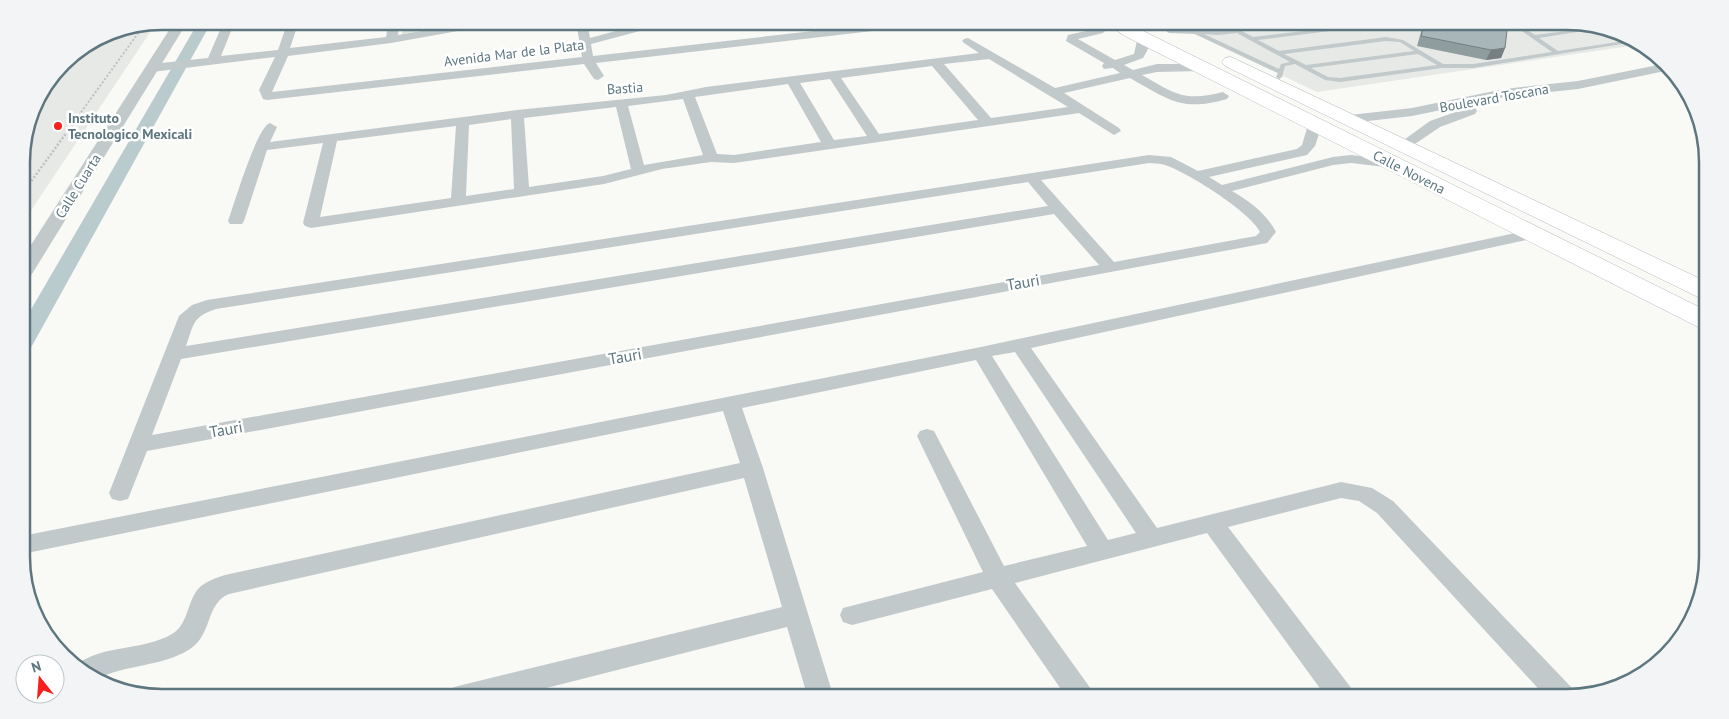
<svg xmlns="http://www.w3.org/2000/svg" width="1729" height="719" font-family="'PT Sans',sans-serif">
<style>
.built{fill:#e7e9e7}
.green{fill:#dae0d5}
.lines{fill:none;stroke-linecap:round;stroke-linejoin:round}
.canal{fill:#bacbcd;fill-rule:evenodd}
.primary-casing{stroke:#b7bec1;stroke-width:1}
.path-far1{stroke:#bcc1c3;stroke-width:2;stroke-dasharray:2 2;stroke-linecap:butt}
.path{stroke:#bcc1c3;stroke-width:2.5;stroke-dasharray:2 2;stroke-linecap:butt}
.service{fill:#c2c9cb;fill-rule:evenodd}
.minor{fill:#c2c9cb;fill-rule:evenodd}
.tertiary{fill:#c2c9cb;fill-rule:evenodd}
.primary{fill:#fff;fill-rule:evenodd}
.wall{fill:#909d9f}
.shaded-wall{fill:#767f82}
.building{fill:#a8b6b9;stroke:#767f82}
.poi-dot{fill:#f5211a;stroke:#fff;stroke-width:2}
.labels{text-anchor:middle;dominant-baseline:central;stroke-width:5;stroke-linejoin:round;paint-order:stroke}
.far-street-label{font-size:14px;fill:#5d767f;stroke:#fff}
.far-poi-label{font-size:14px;font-weight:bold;fill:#5d767f;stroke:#fff;text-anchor:start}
.street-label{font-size:16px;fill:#5d767f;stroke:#fff}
.rim{fill:none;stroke:#5d767f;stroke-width:2.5}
</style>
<rect width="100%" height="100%" fill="#f9f9f6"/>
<path class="built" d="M1203 21H1567L1621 32 1637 45 1317 92 1186 30 1210 25Z
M157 22 22 224V152L36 100 69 56 108 32Z"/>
<path class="green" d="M404 21H478L402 34Z"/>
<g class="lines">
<path class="canal" d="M199 21H212L33 344 30 349 22 351V325Z"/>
<defs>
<path id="primary" d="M1104 21H1123L1707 311V329L1698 327 1123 35Z
M1231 57 1707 282V300L1698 297 1225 66 1222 62 1225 58Z"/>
</defs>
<use href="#primary" class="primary-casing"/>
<path class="path-far1" d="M74 122 144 25"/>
<path class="path" d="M22 194 75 121"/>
<path class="service" d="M1217 21H1223L1231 25 1267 21H1285L1236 28 1253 37 1353 25 1360 21H1367L1354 28 1258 40 1279 51 1386 37 1403 40 1443 64H1473L1552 52 1516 27V25L1522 21H1534L1525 23 1521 26 1535 35 1596 27 1602 28 1539 38 1558 51 1631 40 1634 42 1473 68H1442L1340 82 1325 80 1295 64 1285 66 1282 77 1279 79 1276 77 1278 73 1195 34 1169 33 1166 31 1169 29 1218 31 1232 30ZM1237 33 1290 62 1281 64 1279 69 1204 34 1218 35ZM1386 41 1400 42 1414 51 1306 65 1284 54ZM1418 54 1437 65 1340 78 1328 77 1311 68Z"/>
<path class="minor" d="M224 21H235L221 56 278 50 288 21H299L290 48 386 37 389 21H400L398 35 477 21H502L497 24 391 43 288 56 272 92 582 57 576 21H587L590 38 652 21H671L670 23 591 44 593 56 902 21H939L934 24 596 63 604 76 598 80 594 79 584 64 267 100 263 99 259 90 275 57 152 72 146 68 152 64 208 58Z
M1099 28 1105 31 1103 33 1078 39 1115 60 1134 54 1138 36H1146L1148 49 1143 58 1124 65 1133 70 1157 64H1204L1206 67 1204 70 1200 71 1157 72 1142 75C1176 94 1183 102 1223 92L1229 96 1227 99C1182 112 1169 100 1130 78L1064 93 1119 128 1121 131 1114 135 1079 113 734 163 711 162 662 169 604 184 311 228 305 226 303 223 323 143 267 150 244 221 242 224H230L228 221C234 205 257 126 270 123L277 127 270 142 517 110 666 95 706 87 979 53 964 43 962 41 964 39 968 38 1055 88 1120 73 1113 68 1104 69 1102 66 1104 63 1066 41 1068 35ZM989 59 1068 107 991 118 944 64ZM932 66 978 120 879 134 841 78ZM830 79 867 136 834 140 800 83ZM788 84 821 142 734 155 717 154 695 97ZM683 99 703 155 644 165 628 106ZM616 107 631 169 603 176 529 187 524 118ZM511 119 514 189 466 196 469 125ZM456 126 451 198 320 217 337 141Z
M1663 64 1670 70 1578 89 1504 97 1412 116 1350 123 1343 119 1350 115 1412 108 1504 89 1578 81Z
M1470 107 1475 108 1477 111 1475 114 1440 127 1409 148H1399L1397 145 1430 121Z
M1315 121 1322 125 1315 146 1307 155 1209 177 1222 185 1333 157 1351 155 1394 160 1399 161 1401 164 1399 167 1394 168 1351 163 1333 165 1232 191C1250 202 1266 213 1276 232L1267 243 147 451 128 499 120 501 112 499 109 493 179 316 192 305 207 300 1149 155 1171 157 1198 171 1297 149 1302 145 1308 125ZM1149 163C1154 164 1160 163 1165 165 1185 171 1251 212 1260 232L1256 236 1114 262 1041 180ZM1028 182 1048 206 186 346C194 324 192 317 216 309ZM1054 214 1099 265 152 435 181 359Z
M1534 229 1540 231 1542 234 1540 237 1031 348 1157 528 1341 482 1372 488 1393 501 1572 688 1576 697H1546L1377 513 1359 501 1341 498 1228 527 1352 689 1356 698H1327L1207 533 1015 583 1091 689 1095 698H1067L992 589 852 625 843 622 840 615 843 608 983 572 917 436 920 431 927 429 934 431 1004 566 1087 546 976 360 742 408 763 468 834 698H808L787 627 507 698H445L449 689 458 686 782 607 744 478 229 594C205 604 213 634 190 649 162 667 126 664 97 679L77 664C106 644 143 651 172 634 191 623 186 595 204 584 210 580 218 577 225 575L740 463 723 411 22 554V536L981 347ZM1015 352 1136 533 1108 540 992 356Z"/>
<path class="tertiary" d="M175 21H188L32 274 29 278 22 280V259Z"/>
<use href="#primary" class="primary"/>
</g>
<path class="wall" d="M1403 21H1508L1505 48 1501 58 1486 60 1417 46 1423 25Z"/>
<path class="shaded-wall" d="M1505 48 1501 58 1486 60 1491 50Z"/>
<path class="building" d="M1425 21H1508L1505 48 1491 50 1421 36Z"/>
<circle class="poi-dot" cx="58" cy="126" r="5"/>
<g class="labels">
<g class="far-street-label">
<text transform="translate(514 53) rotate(-7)">Avenida Mar de la Plata</text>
<text transform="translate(625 88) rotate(-4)">Bastia</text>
<text transform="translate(1494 98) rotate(-10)">Boulevard Toscana</text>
<text transform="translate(1409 172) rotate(27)">Calle Novena</text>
<text transform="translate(78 186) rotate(-58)">Calle Cuarta</text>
</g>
<g class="far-poi-label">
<text x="68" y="118">Instituto<tspan x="68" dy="16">Tecnologico Mexicali</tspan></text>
</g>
<g class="street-label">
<text transform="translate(1023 282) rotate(-10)">Tauri</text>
<text transform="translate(625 356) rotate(-10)">Tauri</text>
<text transform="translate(226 429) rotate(-10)">Tauri</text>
</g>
</g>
<path d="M0 0H1729V719H0ZM162 30H1567A132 132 0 0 1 1699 162V557A132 132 0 0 1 1567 689H162A132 132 0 0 1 30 557V162A132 132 0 0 1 162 30Z" fill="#f2f4f5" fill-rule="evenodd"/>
<path class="rim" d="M162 30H1567A132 132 0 0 1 1699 162V557A132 132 0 0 1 1567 689H162A132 132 0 0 1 30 557V162A132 132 0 0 1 162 30Z"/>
<g transform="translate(40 679) rotate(343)"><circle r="24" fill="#ffffff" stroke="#bec8cc"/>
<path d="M0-4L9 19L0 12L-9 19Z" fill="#f5211a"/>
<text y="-8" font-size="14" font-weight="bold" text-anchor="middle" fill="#5d767f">N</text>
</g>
</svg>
